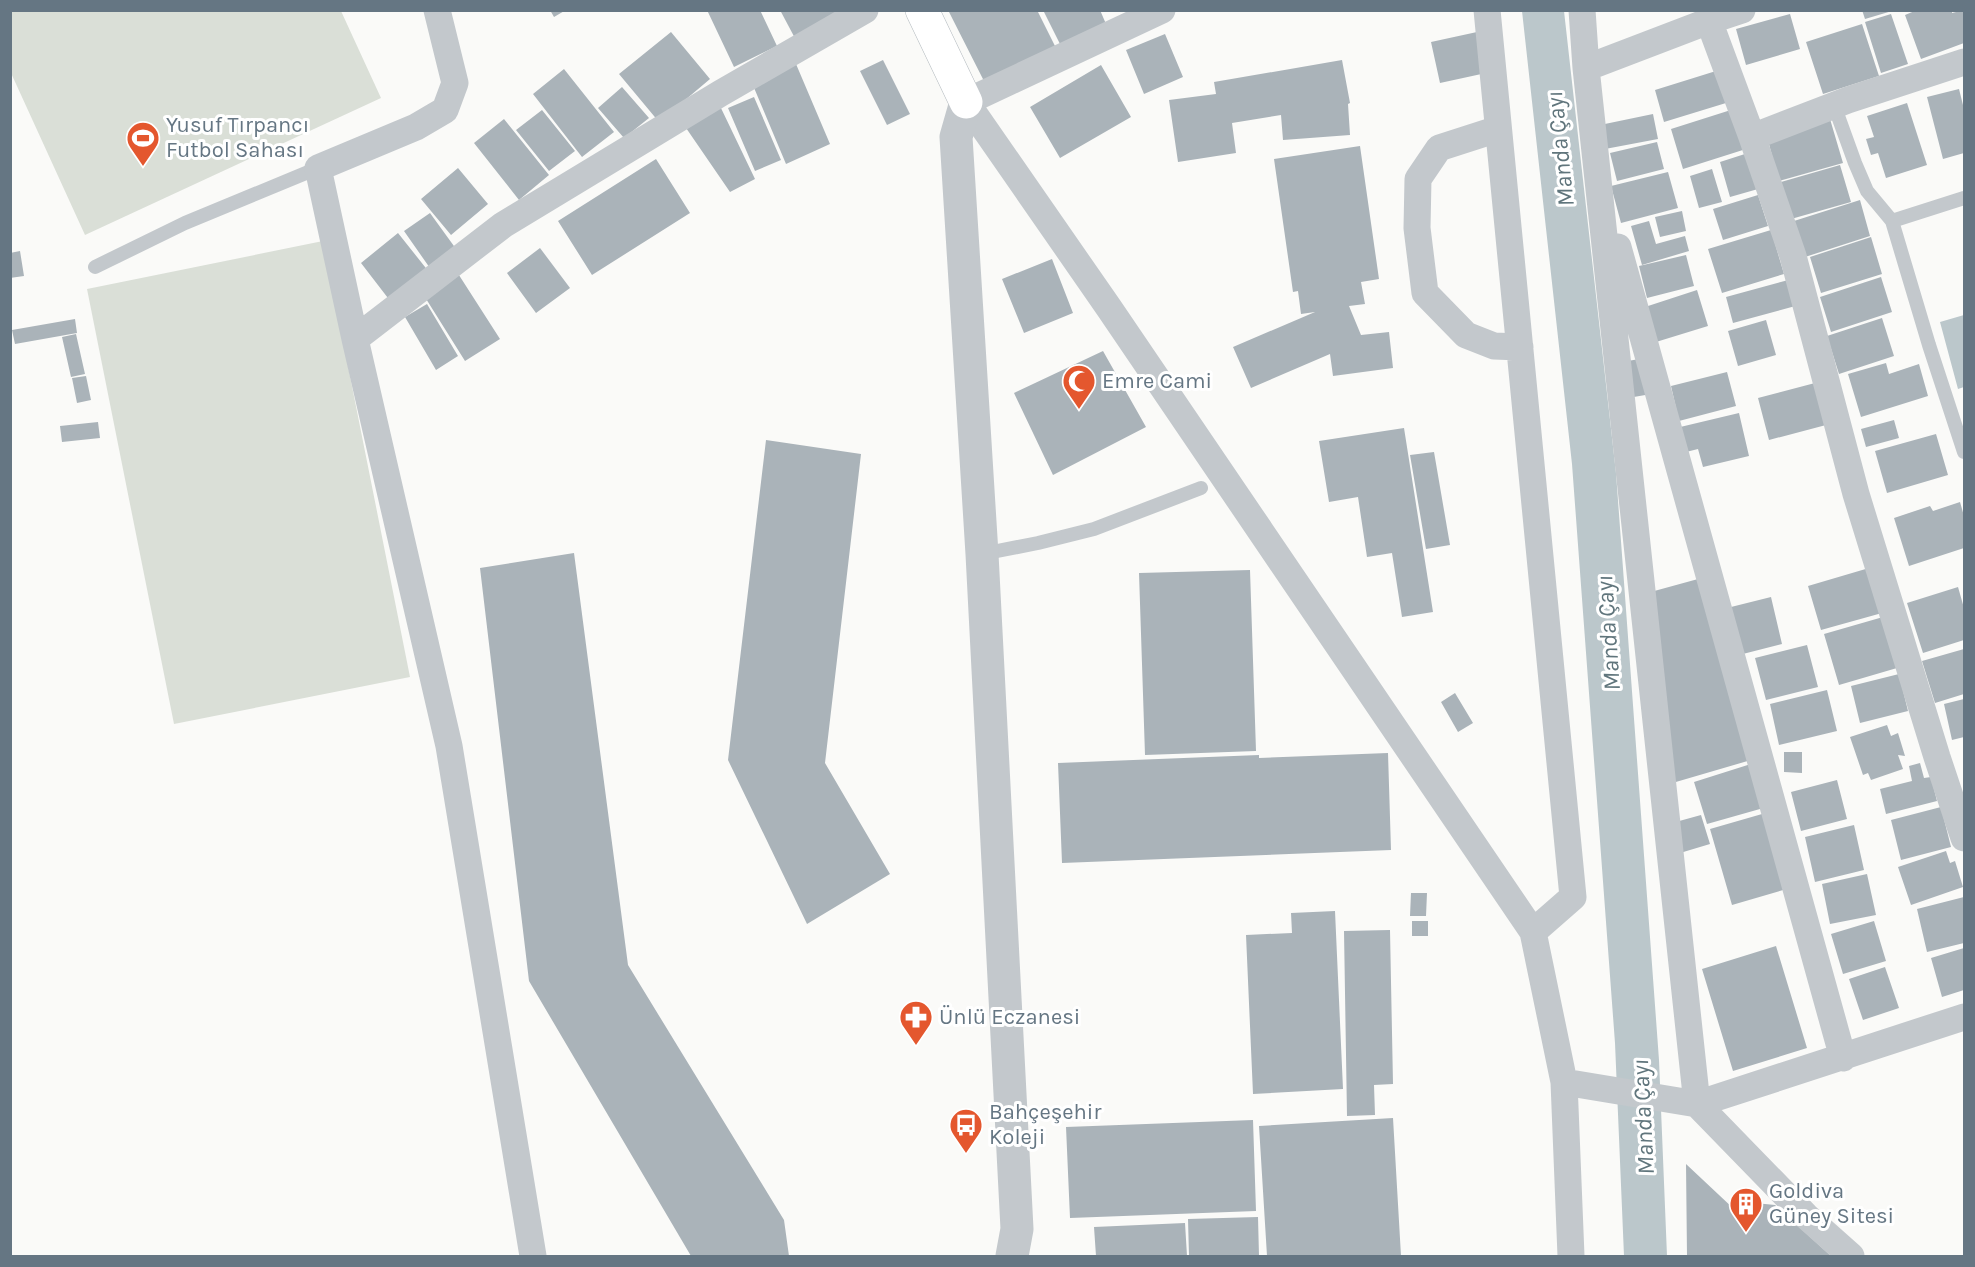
<svg xmlns="http://www.w3.org/2000/svg" width="1975" height="1267" font-family="Karla,sans-serif">
<style>
.green{fill:#dadfd7}
.water{fill:#bbc7cb}
.building{fill:#aab3b9}
.lines{fill:none;stroke-linecap:round;stroke-linejoin:round}
.secondary-casing{stroke:#b3babf;stroke-width:34}
.service{stroke:#c3c8cc;stroke-width:14}
.minor{stroke:#c3c8cc;stroke-width:27}
.tertiary{stroke:#c3c8cc;stroke-width:33}
.secondary{stroke:#fff;stroke-width:33}
.labels{text-anchor:middle;dominant-baseline:central;stroke-width:6;stroke-linejoin:round;paint-order:stroke}
.poi-label{font-size:22px;fill:#657683;stroke:#fff;text-anchor:start}
.water-label{font-size:24px;font-style:italic;fill:#60757c;stroke:#fff}
</style>
<rect width="100%" height="100%" fill="#fafaf8"/>
<path class="green" d="M10 11H341L381 98 85 235 11 73Z
M323 241 410 677 174 724 87 289Z"/>
<path class="water" d="M1522 11H1564L1616 473 1659 1060 1667 1256H1624L1615 1043 1572 464Z
M1964 315V387L1958 389 1940 322Z"/>
<path class="building" d="M550 10H566L554 17Z
M707 10H760L777 46 734 67Z
M780 10H839L797 42Z
M948 10H1037L1057 50 987 87Z
M1043 10H1100L1106 24 1061 46Z
M1862 10H1892V11L1865 19Z
M1917 10H1952V13L1964 10V43L1921 59 1905 15Z
M1790 14 1800 49 1746 65 1736 29Z
M1891 14 1908 64 1881 73 1865 22Z
M1862 24 1879 76 1823 94 1806 42Z
M671 32 710 79 659 122 619 74Z
M1477 32 1486 73 1440 83 1431 42Z
M1165 34 1183 77 1144 94 1126 50Z
M883 60 910 114 887 125 860 71Z
M1342 60 1350 103 1348 104 1350 135 1283 140 1281 115 1232 123 1236 153 1178 162 1169 100 1216 94 1214 82Z
M796 64 830 144 786 164 752 83Z
M1101 65 1131 117 1060 158 1030 107Z
M564 69 614 132 582 157 533 94Z
M1716 71 1726 103 1664 122 1655 90Z
M622 87 649 118 624 138 598 108Z
M1959 89 1964 109V153L1943 159 1927 97Z
M754 97 781 160 755 171 728 108Z
M1907 103 1927 165 1886 178 1878 153 1871 155 1866 139 1874 137 1867 116Z
M720 106 755 179 730 192 684 125Z
M1734 109 1746 149 1683 169 1671 129Z
M542 110 575 151 549 171 516 130Z
M1653 114 1658 139 1605 149 1600 125Z
M504 119 549 175 519 200 474 143Z
M1830 119 1843 163 1779 181 1767 137Z
M1657 142 1664 169 1617 181 1610 153Z
M1360 146 1379 279 1361 282 1365 304 1349 306 1361 335 1389 332 1393 368 1333 376 1330 354 1251 388 1233 347 1315 312 1301 314 1298 291 1293 292 1274 159Z
M1748 153 1758 189 1730 197 1720 162Z
M656 159 690 213 592 275 558 221Z
M1840 165 1851 202 1791 219 1781 182Z
M458 168 488 204 451 235 421 199Z
M1712 169 1722 202 1699 208 1690 176Z
M1668 172 1678 208 1621 223 1611 186Z
M1758 195 1768 226 1723 240 1713 209Z
M1860 200 1870 236 1805 257 1794 221Z
M1682 211 1686 231 1660 237 1655 217Z
M430 213 459 253 432 271 404 231Z
M1649 221 1656 244 1685 236 1689 251 1642 265 1631 226Z
M1771 230 1784 274 1722 293 1708 249Z
M398 233 429 272 391 302 361 263Z
M1871 237 1882 274 1821 293 1810 257Z
M540 248 570 288 536 313 507 273Z
M20 251 24 276 10 278V253Z
M1686 255 1694 286 1647 298 1639 266Z
M1052 259 1073 313 1024 333 1002 279Z
M457 272 500 339 465 361 423 294Z
M1881 277 1892 312 1831 332 1820 297Z
M1792 279 1799 305 1733 323 1726 297Z
M1697 290 1708 326 1656 342 1645 307Z
M427 304 458 356 436 370 405 317Z
M1882 318 1894 356 1839 374 1827 336Z
M75 319 77 333 15 344 12 330Z
M1766 320 1776 355 1738 366 1728 331Z
M76 334 85 374 71 377 62 337Z
M1103 351 1146 427 1053 475 1014 393Z
M1645 358 1651 394 1628 398 1622 362Z
M1886 363 1889 374 1919 364 1928 396 1861 417 1848 374Z
M1727 372 1736 406 1679 421 1671 386Z
M86 376 91 400 77 403 72 378Z
M1815 383 1826 425 1769 440 1758 398Z
M1739 413 1749 456 1703 467 1698 449 1682 453 1676 428Z
M1894 420 1899 438 1866 447 1861 429Z
M98 422 100 438 62 442 60 426Z
M1404 428 1433 612 1402 617 1392 553 1367 557 1358 497 1329 502 1319 441Z
M1936 434 1948 475 1887 493 1875 451Z
M766 440 861 454 825 763 890 874 807 924 728 760Z
M1434 452 1450 545 1426 549 1410 455Z
M1960 502 1964 516V548L1909 566 1894 518 1930 506 1933 511Z
M574 553 628 965 784 1220 789 1256H691L529 981 480 568Z
M1869 568 1882 613 1821 630 1808 586Z
M1250 570 1256 751 1145 755 1139 573Z
M1698 579 1751 760 1669 784 1647 593Z
M1958 587 1964 608V640L1923 653 1907 603Z
M1771 597 1782 644 1735 656 1723 609Z
M1883 617 1897 668 1839 685 1824 634Z
M1807 645 1818 687 1766 700 1755 658Z
M1964 649V694L1935 703 1922 661Z
M1899 674 1908 711 1860 723 1851 686Z
M1827 690 1837 731 1779 745 1770 704Z
M1455 693 1473 723 1458 732 1441 702Z
M1964 699V737L1952 740 1944 704Z
M1887 725 1891 736 1898 733 1905 756 1898 755 1903 769 1871 780 1868 773 1863 775 1850 737Z
M1784 752H1802V773L1784 772Z
M1388 753 1391 850 1062 863 1058 763 1259 755V758Z
M1754 763 1767 807 1707 824 1694 782Z
M1920 763 1924 778 1931 777 1937 801 1886 814 1880 789 1912 781 1909 766Z
M1837 780 1847 819 1801 831 1791 792Z
M1941 807 1951 847 1901 860 1891 820Z
M1769 812 1790 888 1732 905 1710 829Z
M1701 815 1710 844 1680 853 1672 823Z
M1854 825 1864 870 1815 882 1805 837Z
M1946 851 1950 863 1955 861 1963 887 1911 905 1898 867Z
M1867 874 1876 915 1830 924 1822 884Z
M1411 893H1427L1426 916H1410Z
M1964 897V943L1927 952 1917 909Z
M1335 911 1343 1089 1253 1094 1246 935 1292 933 1291 913Z
M1412 921H1428V936H1412Z
M1874 921 1886 961 1843 974 1831 934Z
M1390 930 1393 1084 1374 1085 1375 1115 1347 1116 1344 931Z
M1776 946 1807 1048 1733 1071 1702 969Z
M1964 948V990L1942 997 1931 958Z
M1885 967 1899 1008 1863 1020 1849 979Z
M1393 1118 1401 1256H1267L1259 1126Z
M1253 1120 1256 1211 1070 1218 1066 1127Z
M1686 1164 1735 1210 1755 1203 1775 1205 1831 1256H1687Z
M1258 1217 1259 1256H1189L1188 1219Z
M1185 1223 1187 1256H1096L1094 1227Z"/>
<g class="lines">
<defs>
<path id="secondary" d="M922 10 966 102"/>
</defs>
<use href="#secondary" class="secondary-casing"/>
<path class="service" d="M1834 105 1855 163 1867 191 1892 221
M1964 198 1892 221 1929 345 1964 452
M95 267 185 223 318 168
M982 554 1038 543 1094 529 1201 488"/>
<path class="minor" d="M1162 10 966 102 1109 308 1533 932 1564 1082 1571 1256
M1487 10 1573 897 1533 932
M1582 10 1586 68 1697 1104 1806 1216 1851 1256
M1709 21 1752 137 1793 256 1856 494 1937 757 1964 838
M1586 68 1709 21 1742 10
M1498 129 1439 148 1418 179 1417 228 1425 293 1466 335 1494 346 1520 347
M1752 137 1848 100 1964 62
M1618 247 1843 1058
M355 339 318 168 416 127 445 110 455 83 437 10
M1564 1082 1697 1104 1964 1017
M533 1256 449 746 355 339 503 225 721 93 865 10"/>
<path class="tertiary" d="M966 102 956 137 982 554 1017 1229 1012 1256"/>
<use href="#secondary" class="secondary"/>
</g>
<defs>
<symbol id="stadium-pin" viewBox="-11 -11 22 30"><path d="M0 17L-7.5 6A9.5 9.5 0 1 1 7.5 6Z" fill="#e4572e" stroke="#fff"/><path d="M0-5a6.5 5 0 1 0 0 10a6.5 5 0 1 0 0-10ZM-3.5-1.8h7v3.6h-7Z" fill="#fff"/></symbol>
<symbol id="mosque-pin" viewBox="-11 -11 22 30"><path d="M0 17L-7.5 6A9.5 9.5 0 1 1 7.5 6Z" fill="#e4572e" stroke="#fff"/><path d="M3.5-4.9A6 6 0 1 0 3.5 4.9A5 5 0 1 1 3.5-4.9Z" fill="#fff"/></symbol>
<symbol id="pharmacy-pin" viewBox="-11 -11 22 30"><path d="M0 17L-7.5 6A9.5 9.5 0 1 1 7.5 6Z" fill="#e4572e" stroke="#fff"/><path d="M-2-6h4v4h4v4h-4v4h-4v-4h-4v-4h4Z" fill="#fff"/></symbol>
<symbol id="bus-pin" viewBox="-11 -11 22 30"><path d="M0 17L-7.5 6A9.5 9.5 0 1 1 7.5 6Z" fill="#e4572e" stroke="#fff"/><path d="M-5-6H5V4H4V6H2V4H-2V6H-4V4H-5ZM-3.5-4V0h7V-4ZM-3.5 1.2v1.5H-2V1.2ZM2 1.2v1.5H3.5V1.2Z" fill="#fff"/></symbol>
<symbol id="building-pin" viewBox="-11 -11 22 30"><path d="M0 17L-7.5 6A9.5 9.5 0 1 1 7.5 6Z" fill="#e4572e" stroke="#fff"/><path d="M-4-6H4V6H1V3H-1V6H-4ZM-2.5-4.3h1.7v1.8h-1.7ZM.8-4.3h1.7v1.8H.8ZM-2.5-1h1.7V.8h-1.7ZM.8-1h1.7V.8H.8Z" fill="#fff"/></symbol>
</defs>
<g fill-rule="evenodd">
<use href="#stadium-pin" x="124" y="119" width="38" height="52"/>
<use href="#mosque-pin" x="1060" y="362" width="38" height="52"/>
<use href="#pharmacy-pin" x="897" y="998" width="38" height="52"/>
<use href="#bus-pin" x="947" y="1106" width="38" height="52"/>
<use href="#building-pin" x="1727" y="1185" width="38" height="52"/>
</g>
<g class="labels">
<g class="poi-label">
<text x="166" y="125">Yusuf Tırpancı<tspan x="166" dy="25">Futbol Sahası</tspan></text>
<text x="1102" y="381">Emre Cami</text>
<text x="939" y="1017">Ünlü Eczanesi</text>
<text x="989" y="1112">Bahçeşehir<tspan x="989" dy="25">Koleji</tspan></text>
<text x="1769" y="1191">Goldiva<tspan x="1769" dy="25">Güney Sitesi</tspan></text>
</g>
<g class="water-label">
<text transform="translate(1560 149) rotate(-96)">Manda Çayı</text>
<text transform="translate(1608 633) rotate(-94)">Manda Çayı</text>
<text transform="translate(1643 1117) rotate(-93)">Manda Çayı</text>
</g>
</g>
<rect width="1975" height="1267" fill="none" stroke="#657683" stroke-width="24"/>
</svg>
